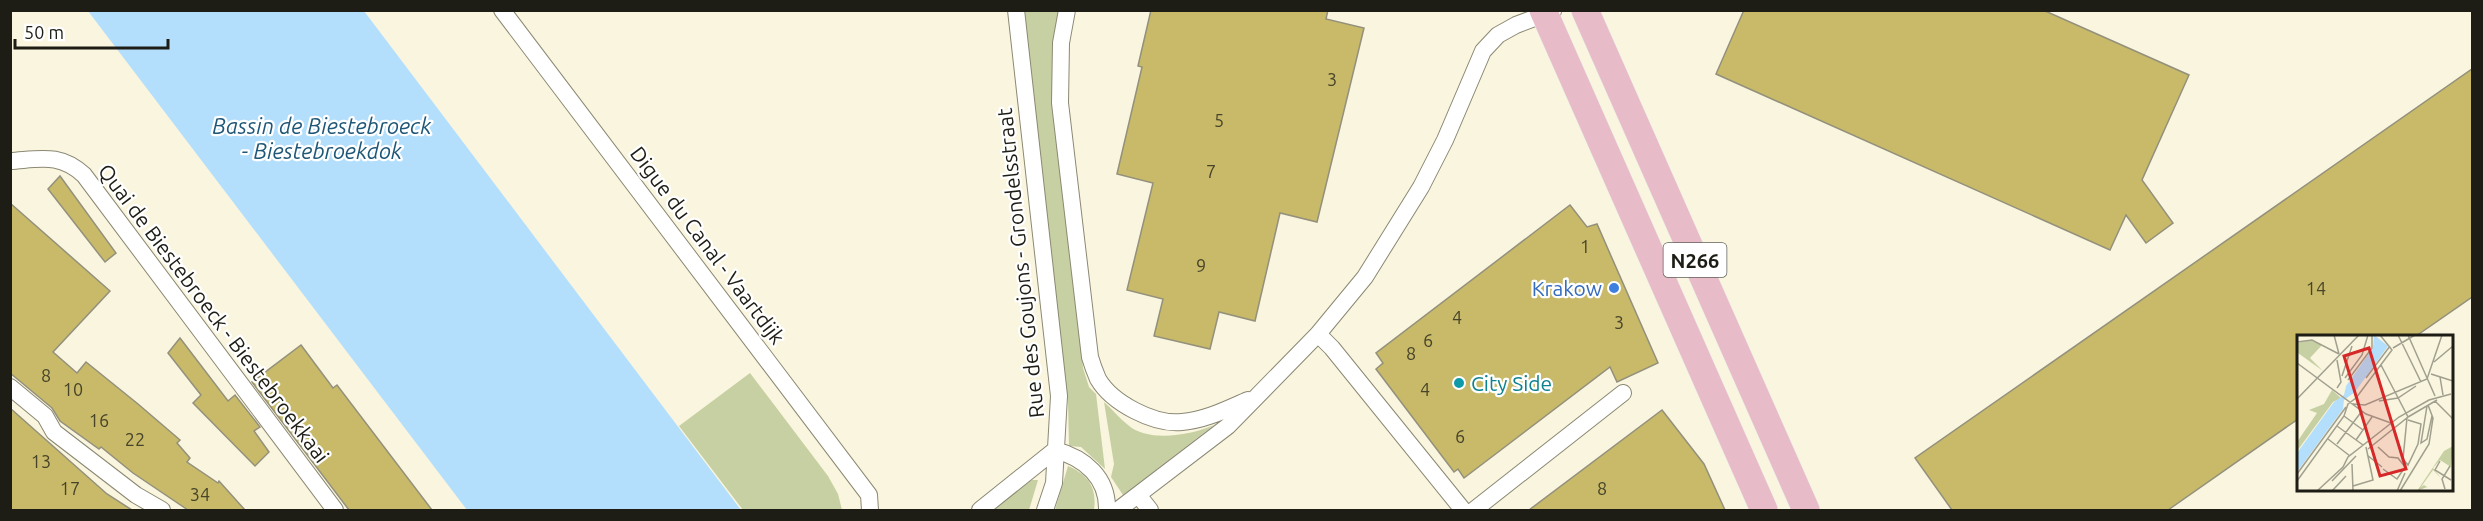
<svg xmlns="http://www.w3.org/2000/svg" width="2483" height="521" font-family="Ubuntu,sans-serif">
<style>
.green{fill:#c7d0a2}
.water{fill:#b3dffd}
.building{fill:#c8ba69;stroke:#93907c;stroke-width:1.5}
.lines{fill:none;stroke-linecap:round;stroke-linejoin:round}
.minor-casing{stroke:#8b8873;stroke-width:18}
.primary-casing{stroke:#e8e8e8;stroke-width:28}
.minor{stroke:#fff;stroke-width:16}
.primary{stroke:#e8bbc8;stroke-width:27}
.shop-dot{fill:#3f7fe0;stroke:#fff;stroke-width:2}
.culture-dot{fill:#0f9aa8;stroke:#fff;stroke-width:2}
.labels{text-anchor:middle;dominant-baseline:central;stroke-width:4.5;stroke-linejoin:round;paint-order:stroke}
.number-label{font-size:18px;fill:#48442a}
.shield{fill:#fff;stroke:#62615b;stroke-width:1.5}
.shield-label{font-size:20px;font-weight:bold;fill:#1e1d15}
.street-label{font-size:21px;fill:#1e1d15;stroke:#fff}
.shop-label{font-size:21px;fill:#366cbe;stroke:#fff;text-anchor:end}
.culture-label{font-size:21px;fill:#0d838f;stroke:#fff;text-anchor:start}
.water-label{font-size:22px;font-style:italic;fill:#1e5778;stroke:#fff}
.inset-road{fill:none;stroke:#a19f8e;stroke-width:1.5}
.view{fill:#d62828;fill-opacity:0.15;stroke:#d62828;stroke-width:3}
.inset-edge{fill:none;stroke:#1e1d15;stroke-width:3}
</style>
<rect width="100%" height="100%" fill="#f9f5df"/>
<path class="green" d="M1021 11H1060L1083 368 1089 387 1096 394 1105 469 1081 447 1069 446 1068 402Z
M750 373 828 476 838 494 842 510H743L679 426Z
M1104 402C1112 409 1119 418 1128 425 1148 443 1192 435 1214 425L1123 495 1111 477 1114 464Z
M1068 466C1089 475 1097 488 1094 510H1055Z
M1032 480H1038L1029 510H989Z"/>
<path class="water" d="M88 11H364L741 510H467Z"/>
<path class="building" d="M1151 10H1328L1326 19 1364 28 1317 222 1280 213 1255 321 1219 312 1210 349 1154 336 1163 299 1127 290 1153 183 1117 174 1142 67 1138 66Z
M1744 10H2043L2189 75 2142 180 2173 223 2146 243 2126 215 2110 250 1716 74Z
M2472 69V297L2416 336H2298V419L2168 510H1952L1915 458Z
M60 176 116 253 105 262 48 189Z
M10 203 110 291 53 352 77 373 86 362 138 404 180 440 177 443 190 458 187 462 218 483 219 481 245 510H188L133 473 101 447 99 449 60 421 52 408 10 373Z
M1570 205 1587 227 1597 224 1658 363 1617 382 1610 367 1464 478 1458 469 1454 472 1376 369 1383 363 1376 353Z
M180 338 228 401 235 395 260 427 254 431 269 452 255 466 193 403 201 395 168 353Z
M301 345 333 388 337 385 432 510H349L252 382Z
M10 408 107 494 132 510H10Z
M1662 410 1704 464 1725 510H1529Z"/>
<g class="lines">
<defs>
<path id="minor" d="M502 10 869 495 870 510
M1016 10 1059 396 1054 483 1045 510
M1067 10 1061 43 1060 103 1090 357C1092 364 1095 372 1098 379 1112 403 1154 425 1182 422 1206 420 1227 409 1248 400
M10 161C41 159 60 153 84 175L335 510
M1318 334 1332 348 1463 510
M10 387 45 416 54 432 136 495 162 510
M1055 450C1085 458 1108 478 1107 510
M1139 496 1150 510
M980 510 1055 450
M1118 510 1228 426 1318 334 1365 277 1421 187 1445 140 1483 51 1498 35 1516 25 1553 11
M1474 510 1623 393"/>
<path id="primary" d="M1543 10 1764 510
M1585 10 1806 510"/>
</defs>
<use href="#minor" class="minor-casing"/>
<use href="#primary" class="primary-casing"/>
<use href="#minor" class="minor"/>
<use href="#primary" class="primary"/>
</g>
<circle class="shop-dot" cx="1614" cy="288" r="6"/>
<circle class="culture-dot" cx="1459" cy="383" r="6"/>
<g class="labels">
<g class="number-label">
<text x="1332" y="79">3</text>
<text x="1219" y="120">5</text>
<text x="1211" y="171">7</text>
<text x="1585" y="246">1</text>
<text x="1201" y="265">9</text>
<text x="2316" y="288">14</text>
<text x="1457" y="317">4</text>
<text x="1619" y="322">3</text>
<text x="1428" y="340">6</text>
<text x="1411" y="353">8</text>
<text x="46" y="375">8</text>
<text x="73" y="389">10</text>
<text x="1425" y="389">4</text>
<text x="99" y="420">16</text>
<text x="1460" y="436">6</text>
<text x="135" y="439">22</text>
<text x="41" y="461">13</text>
<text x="70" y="488">17</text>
<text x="1602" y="488">8</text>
<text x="200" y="494">34</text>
</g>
<rect class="shield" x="1663.5" y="243" width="63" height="34" rx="4.5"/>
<g class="shield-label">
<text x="1695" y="260">N266</text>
</g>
<g class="street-label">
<text transform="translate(708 245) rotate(53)">Digue du Canal - Vaartdijk</text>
<text transform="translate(1020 263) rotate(-96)">Rue des Goujons - Grondelsstraat</text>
<text transform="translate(214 313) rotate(53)">Quai de Biestebroeck - Biestebroekkaai</text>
</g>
<g class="shop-label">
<text x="1602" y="288">Krakow</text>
</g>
<g class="culture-label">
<text x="1471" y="383">City Side</text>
</g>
<g class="water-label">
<text x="322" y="125">Bassin de Biestebroeck<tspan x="322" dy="25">- Biestebroekdok</tspan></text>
</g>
</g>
<g transform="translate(2297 335)">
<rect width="156" height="156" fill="#f9f5df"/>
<path d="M13 5 25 10 13 23 26 36 1 18 0 8ZM35 55 44 63 36 67 0 116V107L20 78 12 75 27 69ZM156 111 154 132 143 125 136 133 144 143 136 135 124 152 127 150 136 156 130 152 120 156 147 116Z" fill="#c7d0a2"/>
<path d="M77 0 91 11 58 57 47 65 46 74 0 137V118L37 67 47 60 49 51 76 13Z" fill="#b3dffd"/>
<path class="inset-road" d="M37 0 42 19M101 0 124 47M111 0 138 61M0 7 15 5 42 19M96 13 118 0M137 27 156 11M0 28 69 79 94 88M134 39 156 46M45 41 55 11M143 42 146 60M48 43 65 20 71 0M69 43 93 11M51 45 75 13V0M40 53 44 47 40 25M59 63 95 15 83 0M0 64 62 0M82 66 101 63 119 51M138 66 156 84M56 69 68 70 130 44 145 0M130 71 124 108 130 104 135 81M47 81 66 95M111 82 140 65M110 83 106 124 111 130 121 109 124 89 111 85M40 91 66 110M31 104 53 121M59 105 75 82M40 109 65 76M81 112 92 122 101 123 108 132 100 144 86 134M71 114 111 82 84 30M70 120 85 132M143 126 138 135 154 145M55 129 56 156M0 139 49 72M0 146 47 81 51 69 59 63M35 146 59 121M56 151 76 145 69 112M148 154 145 144 153 131M20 156 46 132 51 122 102 82 132 65 154 59M35 156 49 141M100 156 108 138M103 156 132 109 136 83 131 70"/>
<path class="view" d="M72 13 109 134 83 141 47 21Z"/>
<rect width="156" height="156" class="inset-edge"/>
</g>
<rect width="2483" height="521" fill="none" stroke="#1e1d15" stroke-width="24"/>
<path d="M15 39v9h153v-9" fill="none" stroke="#1e1d15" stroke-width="3"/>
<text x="24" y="39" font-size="18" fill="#1e1d15" stroke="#ffffff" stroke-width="4.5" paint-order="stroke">50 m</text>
</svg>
